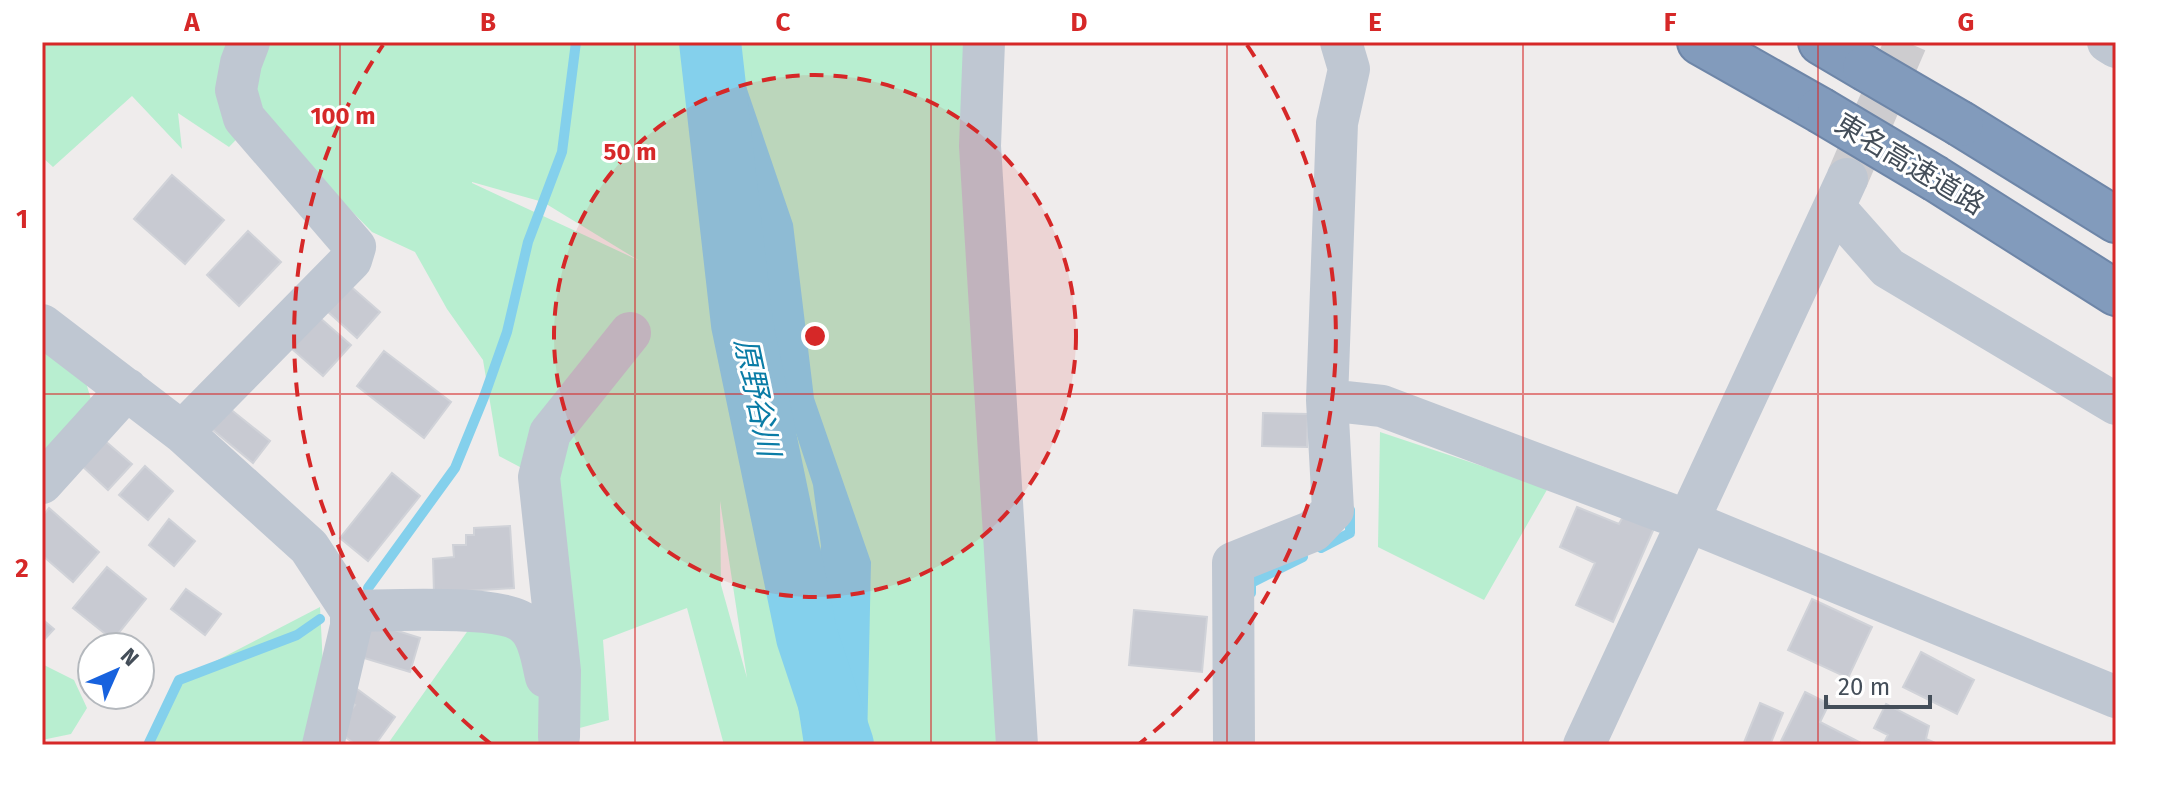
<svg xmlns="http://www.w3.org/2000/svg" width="2158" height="787" font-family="'Fira Sans','Noto Sans JP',sans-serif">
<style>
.green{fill:#b8eed0;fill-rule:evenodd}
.water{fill:#84d0ec}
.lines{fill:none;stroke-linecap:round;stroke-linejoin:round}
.stream{stroke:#84d0ec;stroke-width:10}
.river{stroke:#84d0ec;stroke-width:62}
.building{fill:#c8cad2;stroke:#d0d2d8;stroke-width:2}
.minor-tunnel{stroke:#cdcccf;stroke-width:42;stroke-dasharray:42 21;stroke-linecap:butt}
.highway-casing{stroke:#6e86a8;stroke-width:48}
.minor{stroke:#bfc7d2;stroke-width:42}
.highway{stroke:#829bbc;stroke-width:44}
.highway-bridge-casing{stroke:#6e86a8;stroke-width:48;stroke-linecap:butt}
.highway-bridge{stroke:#829bbc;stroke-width:44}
.grid{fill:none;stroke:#d62828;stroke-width:2;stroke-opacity:0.55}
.ring{fill:none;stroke:#d62828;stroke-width:4;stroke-dasharray:14 10}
.labels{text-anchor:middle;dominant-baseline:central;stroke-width:6;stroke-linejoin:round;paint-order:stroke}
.street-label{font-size:28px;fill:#444e59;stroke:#fff}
.water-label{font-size:30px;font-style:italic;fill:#0a7ca6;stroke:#fff}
.centre{fill:#d62828;stroke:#fff;stroke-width:4}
.ring-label{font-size:24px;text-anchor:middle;font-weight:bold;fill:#d62828;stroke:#fff;stroke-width:6;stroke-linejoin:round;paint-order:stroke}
.neatline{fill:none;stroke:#d62828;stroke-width:3}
.grid-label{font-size:26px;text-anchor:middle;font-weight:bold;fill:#d62828}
</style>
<rect width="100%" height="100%" fill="#efecec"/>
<path class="green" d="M42 42H985L1017 745H724L687 608 603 640 609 720 565 732 539 477 499 456 483 360 447 309 415 252 372 232 259 116 229 147 178 113 182 149 132 96 53 167 42 157ZM472 182 543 202 638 260 472 183ZM720 501 747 678 721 585Z
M42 350 84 376 93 406 42 453Z
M1380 432 1548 488 1484 600 1378 547Z
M320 607 327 745H146L179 680Z
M481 612 527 625 559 745H387Z
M42 664 74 680 87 708 71 734 42 740Z"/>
<path class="water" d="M681 42H731L793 224 814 398 871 562 867 745H804L796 693 821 546 813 485 732 238Z"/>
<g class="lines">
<path class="stream" d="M1321 548 1350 533V510
M368 588 455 468 484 397 507 332 528 242 562 152 576 42
M1251 593V583L1303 557
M148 745 179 680 297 635 320 619"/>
<path class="river" d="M710 42 742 324 807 637 843 745"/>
</g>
<path class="building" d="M172 175 224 220 185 264 134 219Z
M248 231 281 262 239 306 207 275Z
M340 277 380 312 357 338 317 302Z
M319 317 351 345 323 376 292 349Z
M384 351 451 402 424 438 357 386Z
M224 404 270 441 253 463 207 425Z
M1263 413 1308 414 1307 447 1262 446Z
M104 440 132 464 108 490 81 465Z
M145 466 173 491 148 520 119 495Z
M392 473 420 496 368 561 340 538Z
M1577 507 1619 524 1625 513 1655 526 1613 622 1576 605 1595 563 1560 547Z
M49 508 99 552 73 582 42 555V517Z
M169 519 195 541 174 566 149 545Z
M510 526 514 588 434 593 433 559 454 557 453 545H466V535H474V528Z
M107 567 146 599 113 640 73 608Z
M186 589 221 614 205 635 171 609Z
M1812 599 1872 627 1848 678 1788 650Z
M1134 610 1207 617 1202 672 1129 665Z
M42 619 54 629 42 642Z
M372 623 420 638 410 672 361 657Z
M1921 652 1974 680 1957 714 1903 687Z
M353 686 395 717 375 745H356L336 730 355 705 344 698Z
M1805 692 1829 704 1820 722 1861 743 1860 745H1788L1781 741Z
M1760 703 1783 713 1770 745H1743Z
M1886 704 1929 726 1926 739 1940 745H1883L1888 735 1874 728Z"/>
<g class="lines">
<path class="minor-tunnel" d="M1847 179 1906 42"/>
<defs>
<path id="highway" d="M1700 42 1820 110
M1821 42 1865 68
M1961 124 2116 220
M1936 179 2116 293"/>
</defs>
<use href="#highway" class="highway-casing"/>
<path class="minor" d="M984 42 980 146 1017 745
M2108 42 2116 47
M1834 207 1888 268 2116 404
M42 325 182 432 309 547 351 611V626L323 745
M1327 400 1382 406 1688 521 2116 697
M182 432 351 260 355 247 244 118 236 90 241 63 249 42
M42 483 127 389
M351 611C386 611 505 603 527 626 540 638 542 661 546 677
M559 737 560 671 539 477 550 433 630 333
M1234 745 1233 563 1313 531 1333 510 1327 400 1337 123 1349 69 1341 42
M1584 745 1847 179"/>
<use href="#highway" class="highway"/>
<defs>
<path id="highway-bridge" d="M1865 68 1961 124
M1820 110 1936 179"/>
</defs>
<use href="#highway-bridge" class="highway-bridge-casing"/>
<use href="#highway-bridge" class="highway-bridge"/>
</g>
<path class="grid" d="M340 42V745M635 42V745M931 42V745M1227 42V745M1523 42V745M1818 42V745M42 394H2116"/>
<circle cx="815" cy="336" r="261" fill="#d62828" fill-opacity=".12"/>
<g class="ring">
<circle cx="815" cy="336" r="261"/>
<path d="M491 744A521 521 0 0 1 383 45M1247 45A521 521 0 0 1 1139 744"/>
</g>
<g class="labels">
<g class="street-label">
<text transform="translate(1910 164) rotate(31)">東名高速道路</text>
</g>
<g class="water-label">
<text transform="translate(757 397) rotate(78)">原野谷川</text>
</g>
</g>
<circle cx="815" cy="336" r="12" class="centre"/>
<g class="ring-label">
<text x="343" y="124">100 m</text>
<text x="630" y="160">50 m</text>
</g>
<rect width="2158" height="787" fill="none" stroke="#ffffff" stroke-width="88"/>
<g transform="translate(116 671) rotate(45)"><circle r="38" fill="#ffffff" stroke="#b4b8bd" stroke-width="2"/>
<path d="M0-6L14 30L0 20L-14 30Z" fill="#1762de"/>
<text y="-12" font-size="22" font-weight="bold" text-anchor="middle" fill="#444e59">N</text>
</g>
<path d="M1826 695v12h104v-12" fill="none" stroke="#444e59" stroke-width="4"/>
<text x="1838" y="695" font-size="24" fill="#444e59" stroke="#ffffff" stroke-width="6" paint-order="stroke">20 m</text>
<rect x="44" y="44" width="2070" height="699" class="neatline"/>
<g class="grid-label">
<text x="192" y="31">A</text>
<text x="488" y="31">B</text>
<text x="783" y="31">C</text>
<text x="1079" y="31">D</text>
<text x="1375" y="31">E</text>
<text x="1670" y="31">F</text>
<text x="1966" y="31">G</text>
<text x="22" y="228">1</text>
<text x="22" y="577">2</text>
</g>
</svg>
